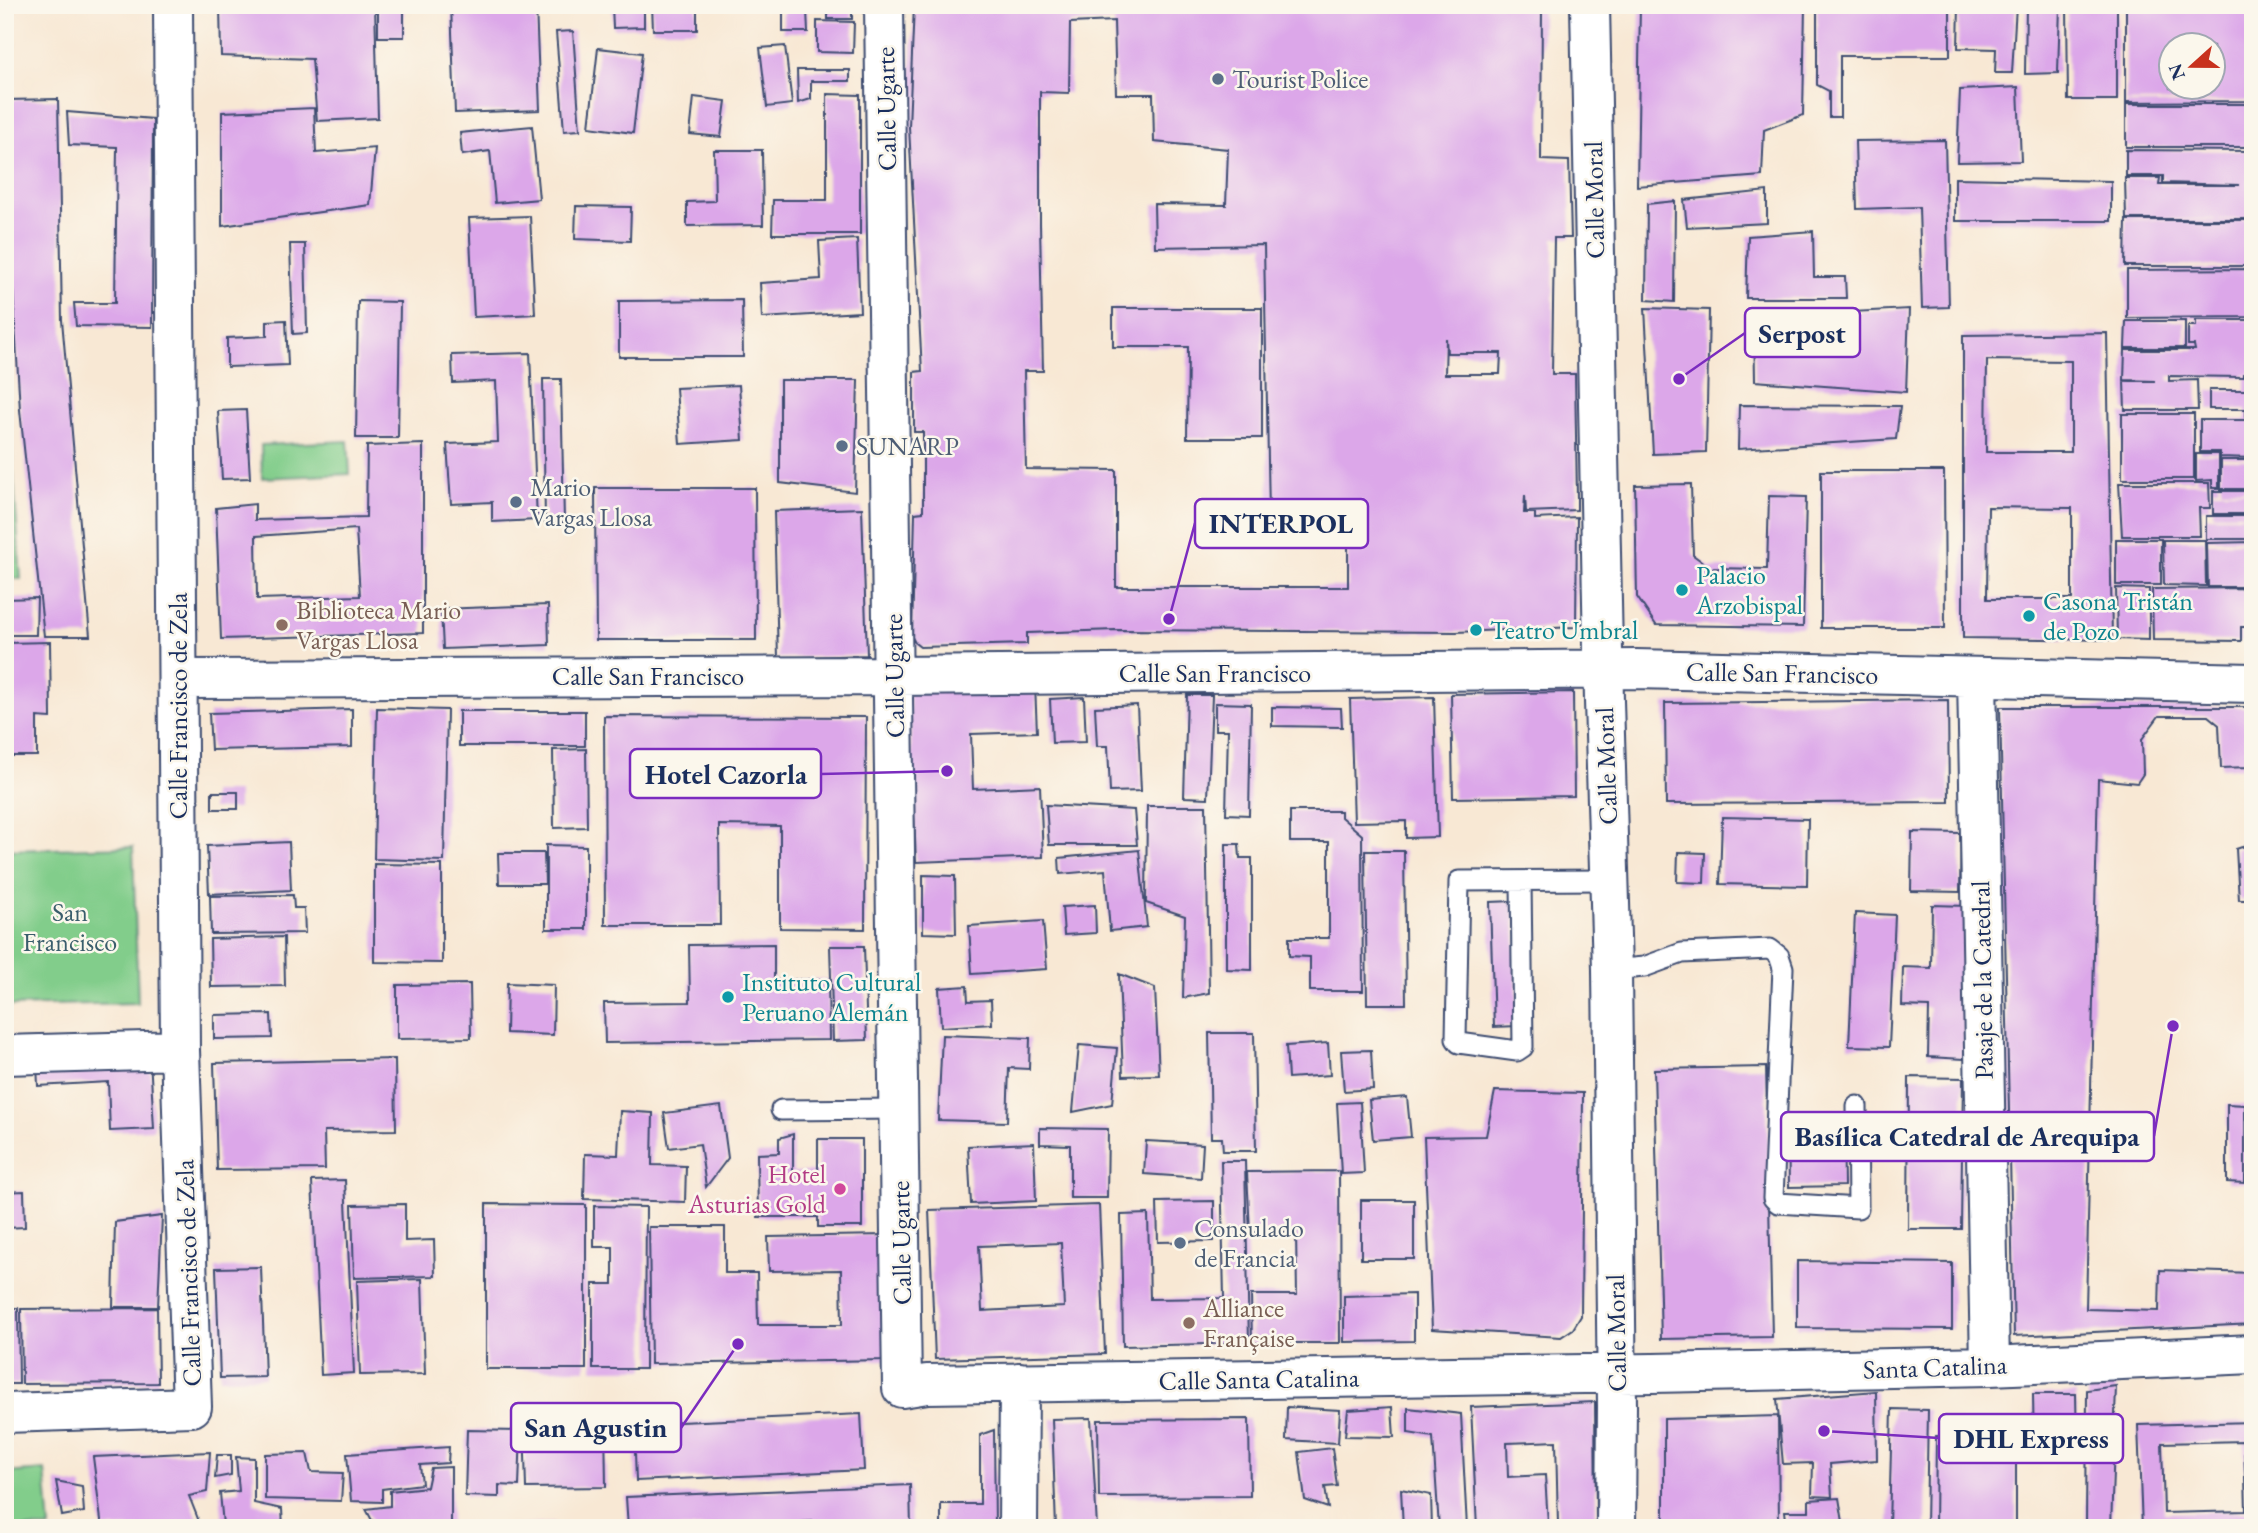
<svg xmlns="http://www.w3.org/2000/svg" width="2258" height="1533" font-family="'EB Garamond',serif">
<style>
.green{fill:#82cd8b;stroke:#4e7e74;stroke-width:2}
.building{fill:#dca7e9;fill-rule:evenodd}
.lines{fill:none;stroke-linecap:round;stroke-linejoin:round}
.lane-casing{stroke:#3c4b70;stroke-width:23}
.street-casing{stroke:#3c4b70;stroke-width:42}
.lane{stroke:#fff;stroke-width:19}
.street{stroke:#fff;stroke-width:38}
.service-dot{fill:#5c6f8a;stroke:#fbf7ec;stroke-width:2.5}
.culture-dot{fill:#0f9aa8;stroke:#fbf7ec;stroke-width:2.5}
.education-dot{fill:#8d6e63;stroke:#fbf7ec;stroke-width:2.5}
.hotel-dot{fill:#d1479c;stroke:#fbf7ec;stroke-width:2.5}
.labels{text-anchor:middle;dominant-baseline:central;stroke-width:5;stroke-linejoin:round;paint-order:stroke}
.service-label{font-size:26px;fill:#4e5e75;stroke:#fbf7ec;text-anchor:start}
.street-label{font-size:26px;fill:#1b2f5e;stroke:#fbf7ec}
.culture-label{font-size:26px;fill:#0d838f;stroke:#fbf7ec;text-anchor:start}
.education-label{font-size:26px;fill:#785e54;stroke:#fbf7ec;text-anchor:start}
.park-label{font-size:26px;fill:#3a5e6c;stroke:#fbf7ec}
.hotel-label{font-size:26px;fill:#b23c85;stroke:#fbf7ec;text-anchor:end}
.leader{fill:none;stroke:#7b2cbf;stroke-width:2.5}
.callout-dot{fill:#7b2cbf;stroke:#fbf7ec;stroke-width:2.5}
.callout{fill:#fbf7ec;stroke:#7b2cbf;stroke-width:2.5}
.callout-label{font-size:28px;text-anchor:middle;font-weight:bold;fill:#1b2f5e}
</style>
<rect width="100%" height="100%" fill="#fbf7ec"/>
<filter id="ink" filterUnits="userSpaceOnUse"><feTurbulence type="fractalNoise" baseFrequency=".0143" numOctaves="2"/><feDisplacementMap in="SourceGraphic" scale="14" xChannelSelector="R" yChannelSelector="G"/><feConvolveMatrix kernelMatrix="1 2 1 2 8 2 1 2 1" color-interpolation-filters="sRGB"/></filter>
<filter id="wash" filterUnits="userSpaceOnUse"><feTurbulence type="fractalNoise" baseFrequency=".00686" numOctaves="4" result="noise"/><feDisplacementMap in="SourceGraphic" scale="28" xChannelSelector="R" yChannelSelector="G"/><feGaussianBlur stdDeviation="1.57" result="paint"/><feColorMatrix in="noise" values="0 0 0 0 0 0 0 0 0 0 0 0 0 0 0 0 0 1.4 0 .05"/><feComposite in="paint" operator="in"/></filter>
<g filter="url(#wash)">
<rect width="100%" height="100%" fill="#f8e8d4"/>
<path class="green" d="M5 429H10L21 579 5 578Z
M348 441 350 474 262 478 261 445Z
M133 847 138 1003 5 1006V850Z
M45 1470 50 1528H5V1473Z"/>
<g id="blocks">
<path class="building" d="M220 5H375L378 118 317 121 312 59 221 56Z
M451 5H536L540 110 455 113Z
M612 5H644V27L613 28Z
M652 5H697V30H653Z
M783 5H852V19H828V10H807L808 32H783Z
M914 5H1542L1541 160 1569 161 1571 238H1554L1552 374H1575L1577 499V510L1526 512 1525 495 1524 513H1535V519L1577 517 1576 627 1456 632 1116 630 1027 633V644L920 647 915 643 912 637 915 513 923 512V432H914V372L922 371 909 127ZM1114 21 1116 94H1153L1154 142 1228 149 1226 205 1154 204 1155 247 1264 245 1269 514 1348 511V587H1116V470L1026 469 1024 371H1043L1040 224V92L1069 93 1070 23ZM1446 338 1447 353H1501L1500 374H1445Z
M1640 5H1805L1803 115 1764 130 1762 176 1637 186Z
M1817 5H1950V56H1840V117H1829V91L1817 85Z
M1959 5H2016L2012 73H1995L1996 49 1958 48Z
M2026 5H2060L2058 73 2025 74Z
M2067 5H2117V100H2068Z
M2126 5H2253V101L2126 102ZM2170 46H2213V88H2170Z
M404 7V37H378V8Z
M817 21 854 22 853 53 817 52Z
M573 31 580 130 564 131 556 32Z
M785 46 792 104 767 107 760 48Z
M598 48 642 53 633 133 589 127Z
M797 70H850V81H811V99L798 103Z
M2018 87 2021 161 1957 162 1960 90Z
M827 94 860 95V234H772L773 200H827Z
M694 97 726 101 721 137 690 134Z
M58 99 62 320 90 636H44L20 410 5 149V100Z
M2126 104H2253V147H2126Z
M314 108 316 153 375 148 370 205 222 226V112Z
M67 112 153 119 152 327 76 326 74 303H115L117 147 69 145Z
M532 126 539 199 495 203 490 151 462 155 460 133Z
M1945 140 1949 307 1922 308 1919 207 1857 209 1855 141Z
M714 150H762L763 225 687 226V202L715 201Z
M2126 150 2253 151V219H2126L2125 178H2160L2159 185H2240L2163 183V176H2126Z
M1955 178 2111 181V221H1955Z
M1767 191V223L1687 227 1684 200Z
M1675 201 1674 302 1646 300 1647 204Z
M576 206 631 207 630 241 575 239Z
M530 216 535 314 474 317 469 218Z
M2126 220H2253V266H2125Z
M1813 231 1814 277H1845L1846 298H1746L1748 236Z
M857 239 860 312 762 318 760 283 821 279 819 241Z
M290 244H305L307 333 293 334Z
M2253 269V317L2127 318V270Z
M742 300 743 357H619V301Z
M358 301 400 302 398 438H356Z
M1113 308H1262V438H1187L1188 347H1113Z
M1645 308 1709 310 1706 452 1653 454Z
M1909 309 1906 392 1755 381 1754 317Z
M286 320 288 365 227 367V338L267 336V321Z
M2196 320H2253V374H2243V377L2169 376V381L2197 380 2198 410H2125L2124 381H2155L2124 380 2125 350H2195L2194 345H2188V326H2196Z
M2126 321H2185V348H2125Z
M2107 333 2112 640 1963 638V335ZM1987 360 2071 361V452H1986ZM1988 507 2072 508V599H1987Z
M530 353 537 520 492 522V502L451 504 447 444 498 442 496 381 453 383 452 355Z
M2246 375H2253V458L2220 457V452H2200V420H2246V409H2209V390H2246Z
M543 379H561L564 522 545 523Z
M780 380H858L855 492 780 483Z
M739 385 743 440 680 444 676 388Z
M1739 405 1900 406 1896 439 1738 449Z
M246 410 250 478 222 479 218 411Z
M2122 414H2194V479H2122Z
M423 444V633L221 639 216 508 255 504V520L366 517 367 446ZM356 529 360 596 257 599 256 536Z
M2196 454H2219V488H2212V480L2196 481Z
M2221 460H2253V489H2221Z
M1821 471H1944L1945 628H1821Z
M2119 483H2209L2210 508H2199L2200 536H2122Z
M1691 484 1693 555 1711 568 1767 569 1769 496 1806 497 1803 627 1656 625 1637 597 1635 485Z
M595 488H755L756 640H596Z
M2213 491H2253V514H2213Z
M862 508 867 655 778 658 774 511Z
M2206 516H2253V539H2206Z
M2116 539H2161V585H2116Z
M2163 540H2205L2206 586 2164 585Z
M2253 542V587H2208L2207 543Z
M2116 588 2149 589V640L2117 639Z
M2253 588V627H2241V641L2153 640 2152 589Z
M37 598 36 635H5V599Z
M548 605 549 645 443 649 441 609Z
M50 642 51 718 37 717V756H5V643Z
M1035 685 1037 732 971 734 973 789 1040 786 1043 857 916 862 909 689Z
M1573 692 1574 796 1453 798 1451 694Z
M1187 695H1212L1208 798 1184 797Z
M1084 697 1086 742 1052 743 1050 699Z
M1434 697 1438 837 1406 838V821L1354 822 1350 699Z
M1948 700 1949 802 1666 804 1665 703Z
M1215 703 1251 704 1249 815 1226 814 1228 730H1215Z
M1137 705 1141 791 1110 792 1108 746H1097L1095 707Z
M1272 707 1341 708 1342 727 1272 726Z
M2000 707H2253V738H2249L2250 767 2221 768 2219 725 2208 716H2159L2142 739 2143 774 2137 783 2098 779 2086 1309 2159 1311 2160 1270 2253 1273V1324L2014 1336Z
M377 708 447 710 444 861 374 859Z
M352 709V747L211 750 209 713Z
M459 711H585V746H459Z
M604 716 866 717 865 929 780 928V826L719 825 720 925H605Z
M586 749 587 827 554 828 553 750Z
M212 792H238V809H212Z
M1046 805 1134 810 1137 845H1049Z
M1147 806H1206L1209 993 1183 998 1185 916 1146 903Z
M1290 811H1341V817L1362 835 1363 991H1310V957L1289 956V938H1329V842H1290Z
M1722 817 1808 819 1807 886 1720 884Z
M1912 832 1961 833 1960 892 1911 891Z
M289 842 291 890 209 894 207 846Z
M1226 844H1239L1240 858H1252V970L1226 969Z
M546 845 586 846V929H546Z
M2248 845 2251 900H2239L2236 849Z
M1139 850 1147 927 1110 931 1105 870 1060 874 1059 858Z
M1365 851H1404L1406 1004H1367Z
M1678 852 1705 853 1704 883 1677 882Z
M498 853H544L545 884H499Z
M374 864 442 865V963L374 962Z
M923 875 955 876 956 934 923 933Z
M293 895 294 908H304L305 933 211 934 210 896Z
M1514 901 1518 1026 1494 1027 1490 902Z
M1095 905 1096 933 1064 935 1062 907Z
M1932 905 1968 906 1964 1059 1928 1057 1929 1007 1902 1006 1903 967 1931 968Z
M1855 913 1895 915 1889 1047 1849 1046Z
M1043 921 1047 969 972 974 969 926Z
M284 937 285 986 211 987 210 939Z
M774 944V980L828 979 829 1040 605 1043 604 1003 690 1002 689 945Z
M830 946H864L867 1040 833 1041Z
M1119 974 1155 988 1159 1075 1123 1076Z
M507 983 554 985 553 1035 506 1033Z
M470 984 471 1038 397 1039V985Z
M967 986 968 1001 991 1000 992 1024 941 1027 939 988Z
M271 1014 272 1038 214 1039V1015Z
M1209 1033H1254L1256 1151H1223L1222 1138H1211Z
M942 1035 1030 1038 1029 1069 1009 1068 1007 1122 938 1120Z
M1328 1043 1330 1075 1288 1078 1286 1046Z
M1079 1045 1117 1048 1112 1104 1073 1112Z
M1371 1050 1373 1089 1344 1091 1341 1051Z
M150 1058 154 1129 110 1131 108 1082 38 1086 37 1063Z
M395 1059 396 1130 324 1131 325 1169 217 1170 214 1063Z
M1766 1067 1772 1337 1661 1339 1654 1069Z
M1909 1077 1963 1078 1961 1229H1908Z
M1495 1091 1583 1093 1581 1316 1573 1329 1561 1337 1432 1329 1424 1137 1486 1136Z
M1407 1097 1411 1137 1373 1140 1369 1100Z
M1360 1102 1364 1173 1341 1174 1337 1103Z
M2227 1104 2245 1105V1183L2227 1182Z
M721 1106 728 1158 706 1187 700 1144 669 1148 664 1113Z
M620 1111 653 1113 652 1165 686 1166 685 1202 584 1199 585 1154 618 1155Z
M1843 1122 1844 1186 1789 1187 1788 1124Z
M1040 1128 1108 1129 1107 1198H1070V1145L1040 1144Z
M793 1134V1172H818V1139H862V1227H818V1217H758L757 1154 779 1153V1138Z
M1146 1141 1203 1144 1201 1178 1144 1174Z
M1034 1143 1036 1201 971 1204 968 1146Z
M1221 1161H1245L1249 1343 1123 1346 1121 1215 1148 1214 1150 1299 1224 1298Z
M1339 1171 1340 1343H1252L1251 1295H1297L1296 1232H1250L1247 1172Z
M345 1180 354 1373 321 1375 312 1181Z
M24 1191 25 1227 5 1228V1192Z
M1361 1200H1414V1259H1361Z
M1214 1201V1241L1158 1242 1157 1202Z
M405 1204V1241L434 1240 435 1276 354 1278 352 1205Z
M486 1204 586 1205V1369H486Z
M1099 1205 1105 1354 935 1359 929 1210ZM1061 1243 1064 1307 982 1311 979 1246Z
M594 1206 646 1207 645 1369H593V1284H613V1247H594Z
M162 1216 158 1307H113L115 1222Z
M649 1227H725V1273H757L758 1325H842L841 1270 769 1271 768 1237 885 1235 887 1360 651 1364Z
M1797 1261 1952 1263V1329L1797 1328Z
M261 1267 265 1377 220 1378 216 1268Z
M422 1279 425 1374 360 1375 357 1281Z
M1414 1294V1341L1344 1342V1296Z
M5 1308H18L19 1384H5Z
M157 1308 158 1383 22 1384 21 1309Z
M2116 1386 2111 1528H2086L2087 1390Z
M1876 1391 1877 1460 1830 1464 1832 1497 1812 1496 1813 1463 1783 1464 1777 1399Z
M2033 1394H2076L2077 1448H2034Z
M1595 1402 1596 1524H1558L1556 1441 1507 1443 1508 1477 1545 1475 1548 1524 1477 1528 1471 1407Z
M1287 1407 1340 1410 1338 1443 1286 1440Z
M1392 1407 1394 1437 1345 1436 1348 1410Z
M1408 1408 1461 1414 1467 1528H1439L1433 1437 1408 1433Z
M1892 1409 1928 1410 1926 1528H1889Z
M861 1414 864 1470 636 1481 634 1424Z
M1778 1416 1779 1528H1664V1419Z
M1091 1418 1097 1528H1056L1052 1419Z
M1249 1419 1250 1496 1099 1497 1098 1420Z
M605 1420 606 1487 526 1488 524 1421Z
M2253 1422V1528H2142L2138 1425ZM2244 1441 2246 1511 2164 1513 2162 1443Z
M467 1430 521 1431 519 1486 499 1485V1497L465 1496Z
M994 1430 995 1528H941V1504H980V1435Z
M1936 1436 2016 1437V1528H1935Z
M449 1447 448 1463 420 1465 422 1484 382 1489V1502L351 1501 347 1454Z
M1332 1448 1337 1486 1325 1487 1328 1508 1305 1500 1299 1452Z
M210 1452 207 1492 189 1496 200 1524 168 1525 169 1528H102L93 1457Z
M307 1453 311 1472 343 1473 341 1501 265 1499V1454Z
M217 1455H231V1475L215 1478Z
M236 1457 254 1458V1503L282 1509 283 1528H217L223 1525 220 1493 239 1491Z
M451 1467V1528H376L366 1509 390 1506V1491L427 1487 431 1468Z
M56 1481 82 1486 84 1512 62 1516Z
M910 1485 911 1528H783V1526L837 1524 836 1520 693 1528H628L626 1497Z
M1401 1489 1431 1495 1432 1528H1403Z
M1839 1498 1843 1522H1872V1528H1787L1785 1511H1809V1500Z
M554 1523 555 1528H516V1526Z
M1183 1525H1263V1528H1182Z"/>
</g>
</g>
<g filter="url(#ink)">
<use href="#blocks" fill-opacity="0" stroke="#3c4b70" stroke-width="2"/>
<g class="lines">
<defs>
<path id="lane" d="M1521 881 1523 1047 1517 1051 1459 1043 1456 1039 1459 881 1609 880
M1612 970 1644 967 1682 953 1770 949 1779 956 1783 968 1773 1198 1778 1203 1858 1208 1857 1106
M781 1110 900 1109"/>
<path id="street" d="M884 5 902 1388 927 1384 1653 1373 1990 1366 2253 1354
M1590 5 1604 701 1612 970 1617 1406 1616 1528
M1977 677 1990 1366
M178 679 894 676 1636 669 2253 683
M5 1055 180 1050
M5 1413 192 1407 180 1050 173 5
M1018 1528 1019 1382"/>
</defs>
<use href="#lane" class="lane-casing"/>
<use href="#street" class="street-casing"/>
<use href="#lane" class="lane"/>
<use href="#street" class="street"/>
</g>
</g>
<g class="service-dot">
<circle cx="1218" cy="79" r="7"/>
<circle cx="842" cy="446" r="7"/>
<circle cx="516" cy="502" r="7"/>
<circle cx="1180" cy="1243" r="7"/>
</g>
<g class="culture-dot">
<circle cx="1682" cy="590" r="7"/>
<circle cx="2029" cy="616" r="7"/>
<circle cx="1476" cy="630" r="7"/>
<circle cx="728" cy="997" r="7"/>
</g>
<g class="education-dot">
<circle cx="282" cy="625" r="7"/>
<circle cx="1189" cy="1323" r="7"/>
</g>
<circle class="hotel-dot" cx="840" cy="1189" r="7"/>
<g class="labels">
<g class="service-label">
<text x="1232" y="79">Tourist Police</text>
<text x="856" y="446">SUNARP</text>
<text x="530" y="487">Mario<tspan x="530" dy="30">Vargas Llosa</tspan></text>
<text x="1194" y="1228">Consulado<tspan x="1194" dy="30">de Francia</tspan></text>
</g>
<g class="street-label">
<text transform="translate(886 109) rotate(-91)">Calle Ugarte</text>
<text transform="translate(1594 200) rotate(-91)">Calle Moral</text>
<text x="1215" y="673">Calle San Francisco</text>
<text transform="translate(1782 673) rotate(1)">Calle San Francisco</text>
<text x="648" y="676">Calle San Francisco</text>
<text transform="translate(894 676) rotate(-91)">Calle Ugarte</text>
<text transform="translate(178 706) rotate(-90)">Calle Francisco de Zela</text>
<text transform="translate(1606 766) rotate(-92)">Calle Moral</text>
<text transform="translate(1982 980) rotate(-91)">Pasaje de la Catedral</text>
<text transform="translate(901 1243) rotate(-91)">Calle Ugarte</text>
<text transform="translate(188 1273) rotate(-92)">Calle Francisco de Zela</text>
<text transform="translate(1616 1333) rotate(-91)">Calle Moral</text>
<text transform="translate(1935 1367) rotate(-2)">Santa Catalina</text>
<text transform="translate(1259 1379) rotate(-1)">Calle Santa Catalina</text>
</g>
<g class="culture-label">
<text x="1696" y="575">Palacio<tspan x="1696" dy="30">Arzobispal</tspan></text>
<text x="2043" y="601">Casona Tristán<tspan x="2043" dy="30">de Pozo</tspan></text>
<text x="1490" y="630">Teatro Umbral</text>
<text x="742" y="982">Instituto Cultural<tspan x="742" dy="30">Peruano Alemán</tspan></text>
</g>
<g class="education-label">
<text x="296" y="610">Biblioteca Mario<tspan x="296" dy="30">Vargas Llosa</tspan></text>
<text x="1203" y="1308">Alliance<tspan x="1203" dy="30">Française</tspan></text>
</g>
<g class="park-label">
<text x="70" y="912">San<tspan x="70" dy="30">Francisco</tspan></text>
</g>
<g class="hotel-label">
<text x="826" y="1174">Hotel<tspan x="826" dy="30">Asturias Gold</tspan></text>
</g>
</g>
<path class="leader" d="M1679 379L1745 333M1169 619L1195 523M947 771L821 774M2173 1026L2154 1136M738 1344L681 1428M1824 1431L1939 1438"/>
<g class="callout-dot">
<circle cx="1679" cy="379" r="7"/>
<circle cx="1169" cy="619" r="7"/>
<circle cx="947" cy="771" r="7"/>
<circle cx="2173" cy="1026" r="7"/>
<circle cx="738" cy="1344" r="7"/>
<circle cx="1824" cy="1431" r="7"/>
</g>
<g class="callout">
<rect x="1745" y="308" width="115" height="49" rx="7"/>
<rect x="1195" y="499" width="173" height="49" rx="7"/>
<rect x="630" y="749" width="191" height="49" rx="7"/>
<rect x="1781" y="1112" width="373" height="49" rx="7"/>
<rect x="511" y="1403" width="170" height="49" rx="7"/>
<rect x="1939" y="1414" width="184" height="49" rx="7"/>
</g>
<g class="callout-label">
<text x="1802" y="343">Serpost</text>
<text x="1281" y="533">INTERPOL</text>
<text x="726" y="784">Hotel Cazorla</text>
<text x="1967" y="1146">Basílica Catedral de Arequipa</text>
<text x="596" y="1437">San Agustin</text>
<text x="2031" y="1448">DHL Express</text>
</g>
<rect width="2258" height="1533" fill="none" stroke="#fbf7ec" stroke-width="28"/>
<g transform="translate(2192 66) rotate(249)"><circle r="33" fill="#fbf7ec" stroke="#a1a7b3" stroke-width="2"/>
<path d="M0-5L12 26L0 18L-12 26Z" fill="#c8321e"/>
<text y="-10" font-size="19" font-weight="bold" text-anchor="middle" fill="#1b2f5e">N</text>
</g>
</svg>
